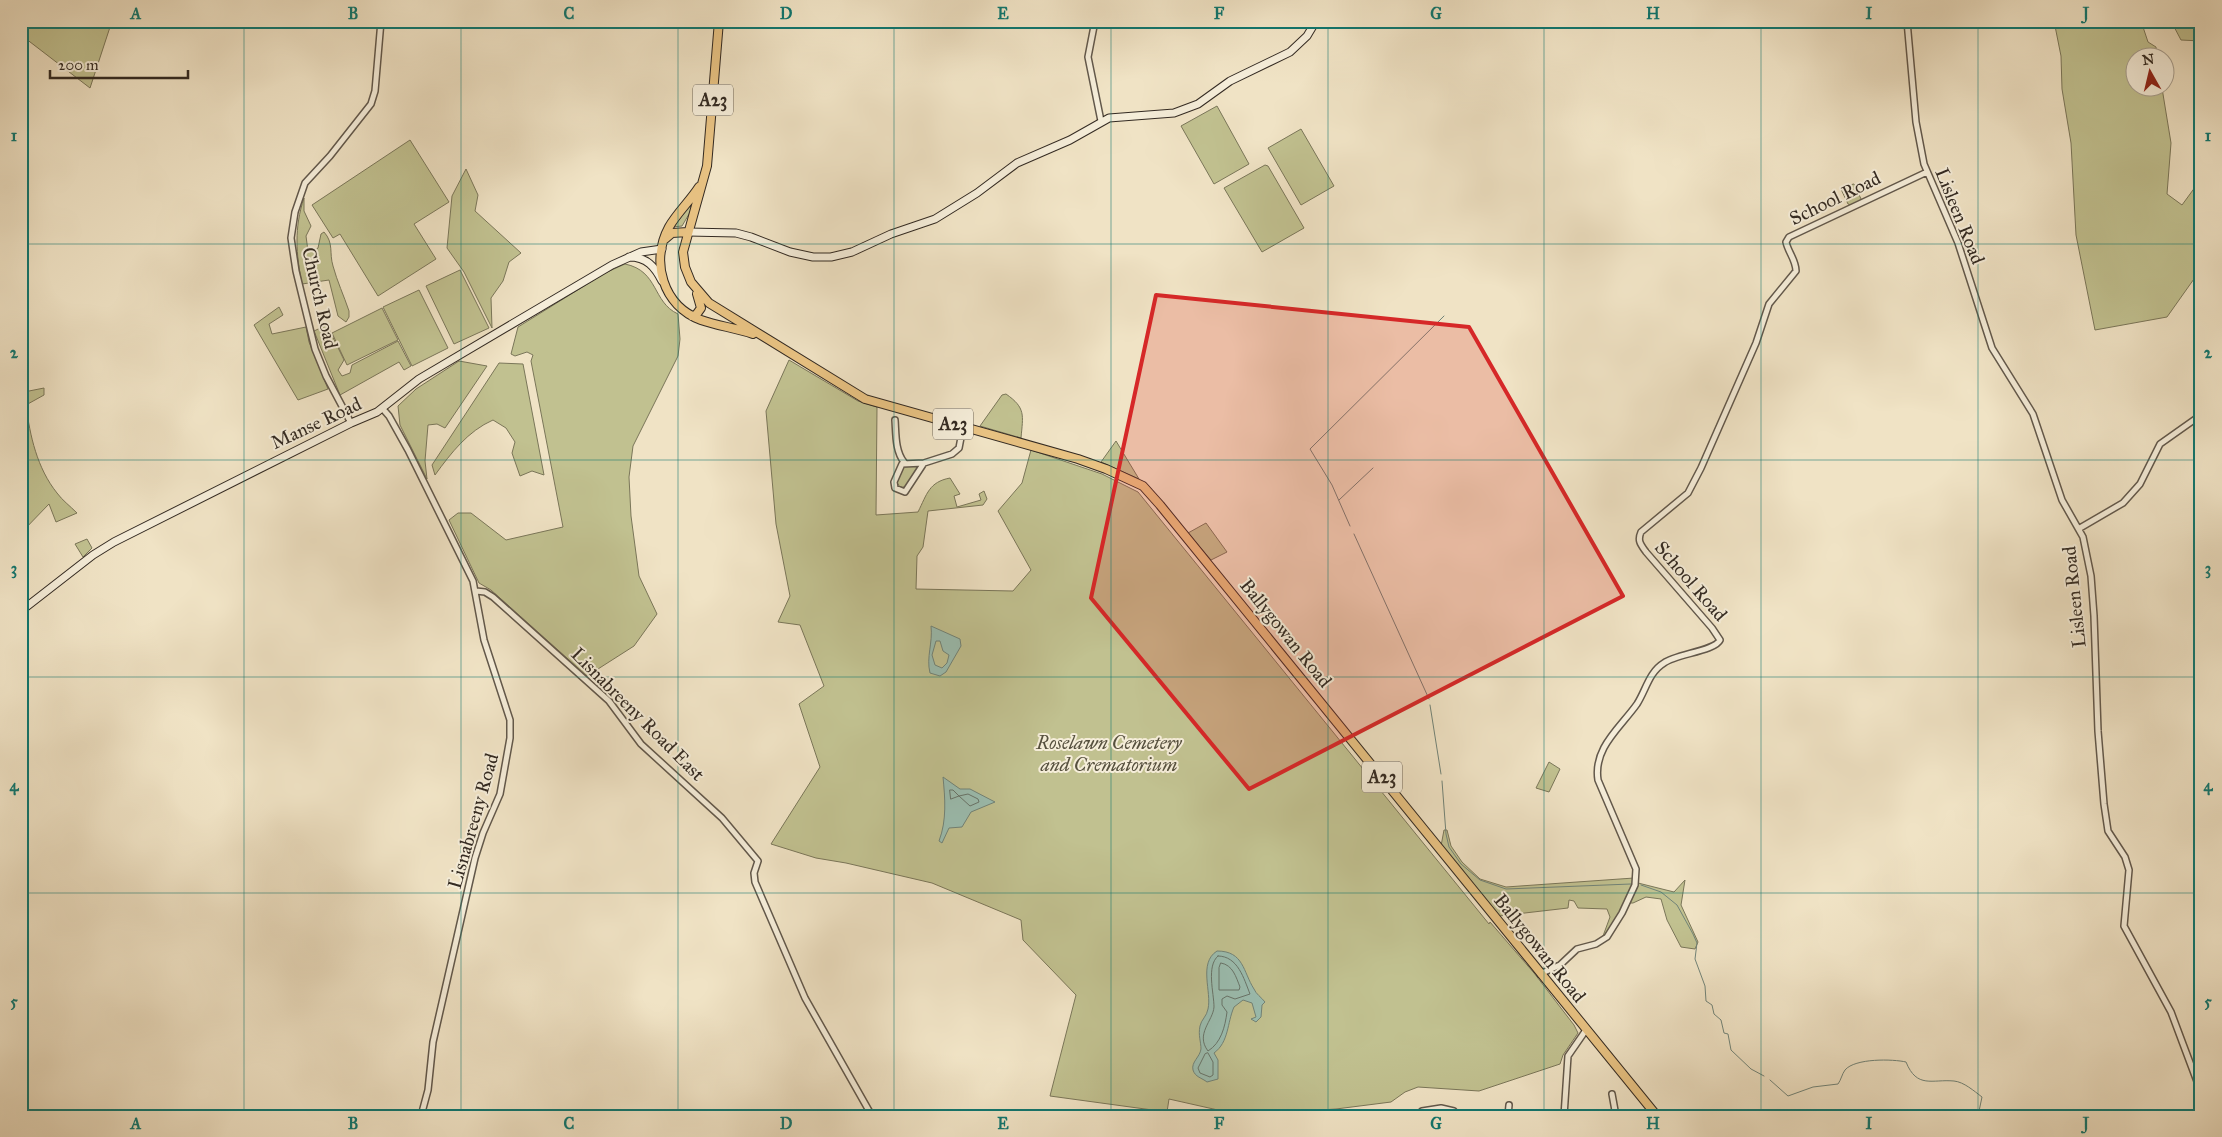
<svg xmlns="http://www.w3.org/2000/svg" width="2222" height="1137" font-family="'IM FELL Great Primer',serif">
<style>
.green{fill:#c1c190;stroke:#7a7659}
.water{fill:#9bbeb1;stroke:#718378;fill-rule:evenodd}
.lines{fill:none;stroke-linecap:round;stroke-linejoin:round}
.shore{stroke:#67746a;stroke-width:1}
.stream{stroke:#718378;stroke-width:1}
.street-casing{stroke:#62584b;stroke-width:8}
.secondary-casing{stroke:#332a22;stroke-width:9}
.primary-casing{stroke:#332a22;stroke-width:10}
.street{stroke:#f5edd9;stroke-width:5}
.secondary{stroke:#f5edd9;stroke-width:7}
.primary{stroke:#e8c282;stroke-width:8}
.marked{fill:#d62828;fill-opacity:0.2;stroke:#d62828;stroke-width:4;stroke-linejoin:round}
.grid{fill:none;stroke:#0f766e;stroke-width:1;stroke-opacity:0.55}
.labels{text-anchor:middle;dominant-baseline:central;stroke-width:4;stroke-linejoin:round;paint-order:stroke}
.shield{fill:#f5edd9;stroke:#6d6459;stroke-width:1}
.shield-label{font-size:18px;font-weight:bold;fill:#332a22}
.street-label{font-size:19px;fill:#332a22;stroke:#f5edd9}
.park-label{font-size:19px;font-style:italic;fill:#56503e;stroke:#f5edd9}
.neatline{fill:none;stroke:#0f766e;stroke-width:2}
.grid-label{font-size:16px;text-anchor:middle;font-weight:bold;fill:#0f766e}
</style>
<rect width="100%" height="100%" fill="#f0e3c5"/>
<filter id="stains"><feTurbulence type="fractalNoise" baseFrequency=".004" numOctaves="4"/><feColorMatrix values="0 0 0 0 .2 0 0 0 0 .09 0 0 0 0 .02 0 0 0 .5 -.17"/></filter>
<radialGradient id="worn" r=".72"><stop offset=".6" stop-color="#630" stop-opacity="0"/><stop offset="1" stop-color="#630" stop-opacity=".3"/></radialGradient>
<path class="green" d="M21 21H112L90 88 21 35Z
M2054 21H2141L2148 42 2156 47 2157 57 2134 58V88H2162L2171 143 2167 194 2182 205 2201 179V269L2167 317 2095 330 2076 235 2071 143 2062 89 2061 56Z
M2171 21H2201V41L2181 40Z
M1217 106 1249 164 1214 184 1181 126Z
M1301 129 1334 186 1301 205 1268 148Z
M410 140 449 202 414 224 436 259 378 296 340 234 333 238 312 205Z
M1265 165 1268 166 1304 228 1262 252 1224 188Z
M466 169 478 195 475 211 521 253 509 262 503 281 491 298 492 328 464 272 447 248 452 196Z
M1854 184 1862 201 1851 205 1848 204 1840 187Z
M304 198V211L311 226 306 236 308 251H314L318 248 321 234 324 232C334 243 329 253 333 266 337 281 344 296 349 311V317L346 322 338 316 329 280 302 284C296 254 294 228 304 198Z
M689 205 692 209 682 226 672 227Z
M625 264C659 271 652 302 678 314L680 339 678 356 633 446 629 477 631 516 639 576 657 614 634 646 587 676 491 590 479 583 449 520 458 513H471L506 540 563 527 531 361 533 355 527 352 515 356 511 354 518 327 605 273Z
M460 270 489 328 454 344 426 286Z
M419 290 448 348 412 366 383 307Z
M279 307 283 315 269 324 272 334 306 327 309 342 328 389 298 400 254 325Z
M382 308 398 340 347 365 332 333Z
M327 325 344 360 338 370 342 376 350 373 352 365 398 341 411 366 404 370 399 362 340 395 314 331Z
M789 360 858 401 877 407 876 515 918 512C927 494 929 482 950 478L960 494 954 496 957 507 981 500 979 494 984 491 987 499 983 505 928 511 923 547 917 556 916 589 1013 591 1031 570 998 511 1022 483 1031 450 1102 474 1138 492 1489 924 1490 922 1534 973 1574 1025 1578 1033 1563 1055 1560 1064 1479 1091 1418 1087 1405 1092 1391 1102 1336 1109 1240 1115 1169 1099 1167 1112 1050 1096 1076 995 1023 940 1021 920 932 883 846 863 816 858 771 844 820 767 799 704 824 686 800 625 778 622 790 596 776 524 766 411Z
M459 361 487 366 445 428 437 424 428 425 425 461 427 479 400 425 398 406 416 389Z
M499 363 523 364 544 475 532 471 520 476 512 453 515 442 506 428 493 420C468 431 451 453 435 475L432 465Z
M21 386 24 392 44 388V395L26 405C30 436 37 468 57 493 62 500 70 506 77 513L56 522 49 504 21 533Z
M1006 394C1026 408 1023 415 1021 438L980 426 1002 395Z
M1116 441 1139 479 1101 462Z
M903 465H917L919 467 906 486 901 488 897 483Z
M1206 523 1227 552 1211 560 1188 533Z
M87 539 92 548 83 557 75 544Z
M1549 762 1560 769 1549 792 1536 788Z
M1444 830H1447L1451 846 1462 862 1480 879 1506 887 1634 878V882L1674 892 1685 880 1681 905 1698 942 1695 949 1681 947 1667 920 1661 899 1646 897 1633 903H1625L1608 933 1603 936 1610 917 1607 909 1578 908 1574 901 1569 900 1568 908 1499 916 1441 846Z"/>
<path class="water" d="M931 626 960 639 961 646 946 672 940 676 930 673C926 657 933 643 931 626ZM936 641H940L943 651 949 655 947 663 942 668 935 665 932 655Z
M943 777 960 789H970L995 802 971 812 962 827 949 828 942 843 939 841C947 820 945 798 943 777Z
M1217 951C1244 951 1243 972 1254 989 1256 994 1261 997 1265 1002L1262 1005 1261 1017 1256 1022 1251 1019 1256 1017 1252 1003 1243 1000 1234 1007C1227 1023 1229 1042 1214 1053L1218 1060V1079L1207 1082C1202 1078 1195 1077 1193 1070 1191 1062 1200 1057 1201 1049 1201 1042 1198 1035 1200 1026 1201 1020 1207 1016 1208 1009 1212 992 1198 963 1217 951Z"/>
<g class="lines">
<path class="shore" d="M950 790H953L959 796 968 794 978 799 979 802 970 806 959 796 951 799Z
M1218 956C1238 956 1244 979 1250 994L1235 999 1227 996 1222 999V1005L1227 1012C1225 1027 1221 1043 1208 1051 1195 1034 1213 1021 1214 1007 1214 993 1206 966 1218 956Z
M1221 963C1233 965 1236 977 1240 987L1239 990H1219V968Z
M1208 1053 1213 1062V1075L1210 1077 1200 1073 1198 1068 1205 1054Z"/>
<path class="stream" d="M1339 500 1373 468
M1350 526 1332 485 1310 449 1444 316
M1354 534 1429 699
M1430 705 1441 774
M1442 781 1446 834 1449 847 1461 864 1480 880 1506 889 1631 884
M1641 885 1661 892 1677 905 1693 934 1697 943 1695 959 1705 986 1706 1001 1712 1005 1714 1014 1721 1020 1724 1033 1728 1034 1731 1050 1751 1069 1764 1076
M1770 1080 1788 1096 1813 1087 1838 1084C1841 1080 1842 1074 1845 1070 1855 1058 1893 1059 1906 1062 1917 1089 1932 1079 1954 1081 1964 1082 1974 1091 1982 1097L1978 1116"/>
<defs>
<path id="street" d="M1095 21 1088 57 1101 121
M1907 21 1916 122 1924 164 1958 243 1992 348 2033 414 2062 500 2083 537 2091 576 2094 616 2098 731 2104 804 2108 831 2125 857 2129 870 2124 926 2171 1012 2201 1092
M382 408 389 416 408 450 473 581 484 640 510 720V738L500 794 483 833 475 858 433 1042 428 1090 421 1116
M895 420C896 433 895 451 904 462
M351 423 326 376 315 349 296 271 291 238 295 212 305 183 330 156 371 104 375 91 381 21
M924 463 902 464 894 482 895 488 905 492 924 463 952 454 959 448 963 427
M2080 528 2123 503 2140 484 2160 444 2201 415
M476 591 485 592 493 597 609 701 641 744 722 818 758 861 754 873 755 882 805 998 872 1116
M1540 974 1560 965 1577 949 1596 944 1607 937 1622 913 1635 885 1636 869 1598 780C1593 748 1620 728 1637 704 1646 690 1649 672 1664 663 1676 654 1715 651 1720 640L1712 628 1646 552C1641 545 1637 541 1641 532L1688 493 1701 468 1756 343 1769 304 1796 271C1796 260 1788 252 1786 242L1789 237 1927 172
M1612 1094 1616 1116
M1422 1111 1441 1108 1454 1111 1457 1116
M1508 1116 1509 1105
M1564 1116 1568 1056 1586 1030"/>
<path id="secondary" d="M688 232 736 233 751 237 790 252 813 257H831L852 252 891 234 935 219 977 193 1017 163 1070 140 1109 118 1174 113 1198 104 1230 81 1290 52 1307 36 1316 21
M629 257C647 257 655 267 662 281
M21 611 93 555 114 542 351 423 377 412 419 379 612 265 641 252 662 249"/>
<path id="primary" d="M719 21 707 166 683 252 685 267 691 282 709 303 865 399 1078 459 1106 469 1143 486 1160 505 1657 1116
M699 187C690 201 677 213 669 227 650 262 663 306 701 320 718 326 736 328 753 334
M665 239 672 233 688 232
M692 316 696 315 701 308 697 294"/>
</defs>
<use href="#street" class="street-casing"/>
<use href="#secondary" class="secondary-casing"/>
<use href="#primary" class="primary-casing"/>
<use href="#street" class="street"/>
<use href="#secondary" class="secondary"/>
<use href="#primary" class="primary"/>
</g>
<path class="marked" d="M1156 295 1469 327 1623 596 1249 789 1091 598Z"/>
<path class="grid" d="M244 21V1116M461 21V1116M678 21V1116M894 21V1116M1111 21V1116M1328 21V1116M1544 21V1116M1761 21V1116M1978 21V1116M21 244H2201M21 460H2201M21 677H2201M21 893H2201"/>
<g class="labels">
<g class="shield">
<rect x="693" y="84.5" width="40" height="31" rx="4"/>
<rect x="933" y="408.5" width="40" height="31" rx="4"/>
<rect x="1362" y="761.5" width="40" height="31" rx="4"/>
</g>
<g class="shield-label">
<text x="713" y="100">A23</text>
<text x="953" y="424">A23</text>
<text x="1382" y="777">A23</text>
</g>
<g class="street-label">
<text transform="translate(1835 198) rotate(-26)">School Road</text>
<text transform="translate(1960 216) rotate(68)">Lisleen Road</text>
<text transform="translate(320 298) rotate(77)">Church Road</text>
<text transform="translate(316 423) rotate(-25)">Manse Road</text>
<text transform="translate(1691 581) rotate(49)">School Road</text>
<text transform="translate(2074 597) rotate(-96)">Lisleen Road</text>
<text transform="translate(1286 633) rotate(51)">Ballygowan Road</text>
<text transform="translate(638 714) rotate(45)">Lisnabreeny Road East</text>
<text transform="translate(473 821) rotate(-74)">Lisnabreeny Road</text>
<text transform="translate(1540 948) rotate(51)">Ballygowan Road</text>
</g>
<g class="park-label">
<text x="1109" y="742">Roselawn Cemetery<tspan x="1109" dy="22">and Crematorium</tspan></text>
</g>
</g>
<rect width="2222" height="1137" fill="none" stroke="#f0e3c5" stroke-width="55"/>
<g transform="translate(2150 72) rotate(352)"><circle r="24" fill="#f5edd9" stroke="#a79f90"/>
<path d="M0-4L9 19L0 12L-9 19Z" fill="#8f2418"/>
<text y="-8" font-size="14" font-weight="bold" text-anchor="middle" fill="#332a22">N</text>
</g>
<path d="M50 70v8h138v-8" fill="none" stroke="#332a22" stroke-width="2.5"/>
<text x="58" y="70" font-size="15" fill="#332a22" stroke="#f5edd9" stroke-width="4" paint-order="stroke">200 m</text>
<rect x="28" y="28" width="2166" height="1082" class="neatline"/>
<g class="grid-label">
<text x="136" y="19">A</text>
<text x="353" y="19">B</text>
<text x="569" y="19">C</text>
<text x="786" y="19">D</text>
<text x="1003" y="19">E</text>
<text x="1219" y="19">F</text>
<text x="1436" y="19">G</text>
<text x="1653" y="19">H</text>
<text x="1869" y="19">I</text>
<text x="2086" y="19">J</text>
<text x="14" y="141">1</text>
<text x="2208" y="141">1</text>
<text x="14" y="358">2</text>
<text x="2208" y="358">2</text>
<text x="14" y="574">3</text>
<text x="2208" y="574">3</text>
<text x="14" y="791">4</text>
<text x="2208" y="791">4</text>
<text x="14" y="1007">5</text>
<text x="2208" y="1007">5</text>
<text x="136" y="1129">A</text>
<text x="353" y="1129">B</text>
<text x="569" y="1129">C</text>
<text x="786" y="1129">D</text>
<text x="1003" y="1129">E</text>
<text x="1219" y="1129">F</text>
<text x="1436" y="1129">G</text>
<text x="1653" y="1129">H</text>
<text x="1869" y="1129">I</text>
<text x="2086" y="1129">J</text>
</g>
<rect width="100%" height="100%" filter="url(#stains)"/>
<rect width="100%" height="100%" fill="url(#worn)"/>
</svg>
